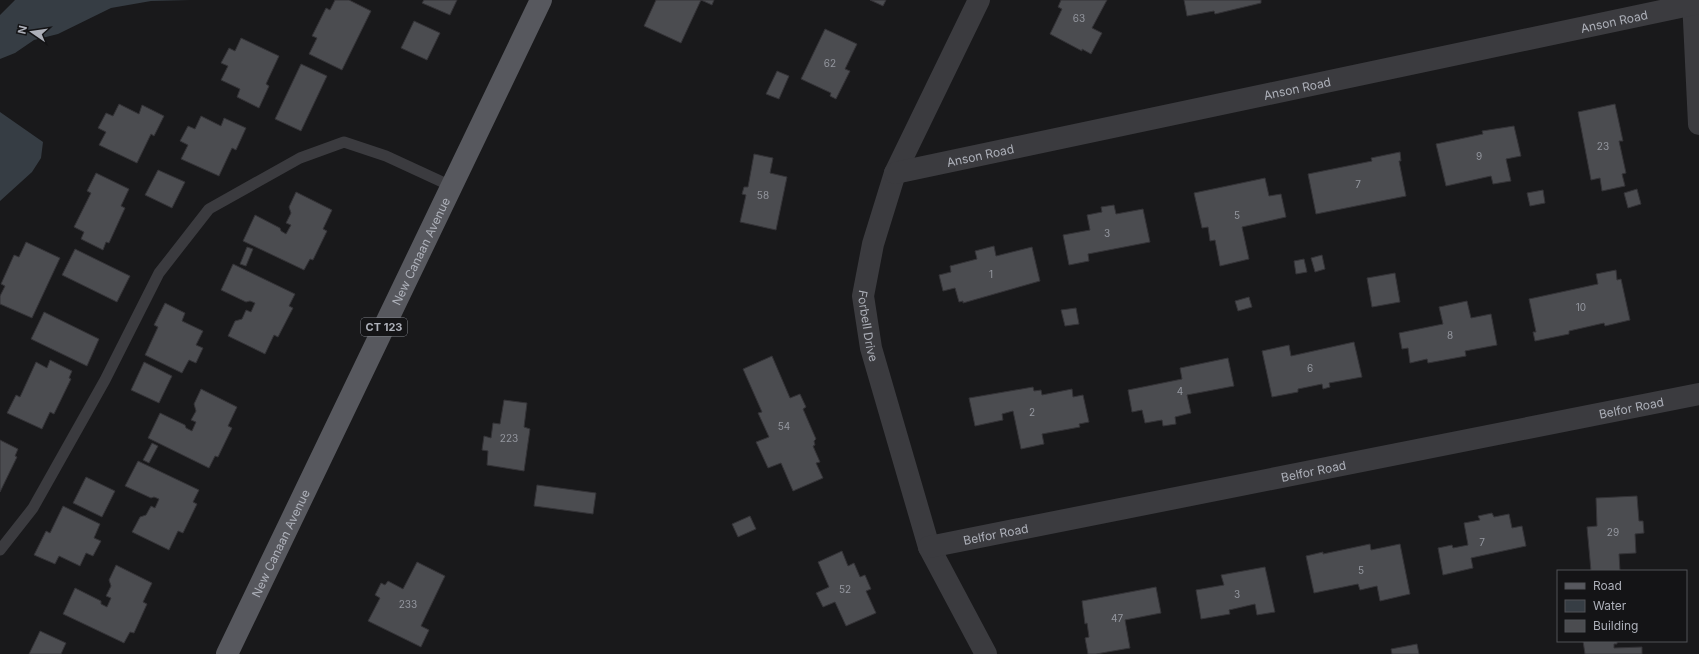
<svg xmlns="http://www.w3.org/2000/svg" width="1699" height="654" font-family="Inter,sans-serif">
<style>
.water{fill:#363d44}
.building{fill:#4b4c50;stroke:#343337}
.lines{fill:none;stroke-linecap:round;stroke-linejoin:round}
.lane{stroke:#3b3b3f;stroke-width:11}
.street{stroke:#3b3b3f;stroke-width:22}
.primary{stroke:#57585e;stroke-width:22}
.labels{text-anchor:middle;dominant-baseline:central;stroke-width:4;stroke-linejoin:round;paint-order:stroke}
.number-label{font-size:10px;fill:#94979f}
.shield{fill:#141416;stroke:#7f8188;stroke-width:1}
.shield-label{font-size:11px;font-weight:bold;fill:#adb0b9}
.street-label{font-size:12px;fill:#adb0b9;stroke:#141416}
</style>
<rect width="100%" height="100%" fill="#19191b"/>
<path class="water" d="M15 0H190L151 1 111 8 58 34 34 40 15 53 0 59V15Z
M0 112 43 142 41 158 32 172 0 201Z"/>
<path class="building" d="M335 0H349L371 11 342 70 309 54 317 38 312 36 326 8 330 10Z
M424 0H457L450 15 422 3Z
M656 0H714L712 5 701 0 681 43 644 26Z
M870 0H886L883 6Z
M1061 0H1107L1092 28 1102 33 1091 54 1082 49V51L1050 34 1062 9 1058 7Z
M1184 0H1261V3L1215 14 1214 11 1187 16Z
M414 21 440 33 427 60 401 48Z
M825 29 857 44 845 69 850 71 836 99 830 96 831 93 801 79Z
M241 38 279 56 266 84 269 86 259 108 237 97 240 89 221 80 228 66 221 63 229 48 235 51Z
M301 64 327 76 301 131 275 119Z
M777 71 789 76 779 99 766 94Z
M119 104 139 114 142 105 164 116 154 136 151 134 137 163 99 145 106 132 98 128 106 113 113 116Z
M1615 104 1623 141H1619L1626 173 1622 174 1625 186 1602 191 1600 178 1591 180 1578 112Z
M201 116 221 126 224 118 246 128 236 150 232 148 219 176 181 159 188 145 180 141 188 126 195 129Z
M1514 126 1521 156 1506 159 1511 181 1493 184 1491 176 1446 186 1436 144 1483 134 1482 131Z
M1400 152 1401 161H1399L1406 196 1316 214 1308 174 1372 161 1371 158Z
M754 154 773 158 770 173 787 177 776 230 740 222 746 195 742 194 744 187H748Z
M158 170 185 182 172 208 145 195Z
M96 173 129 189 121 206 125 208 109 243 106 242 103 250 81 239 84 232 74 227 91 193 87 191Z
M1265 178 1269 196 1281 194 1286 217 1242 227 1249 259 1220 266 1215 240 1210 241 1208 227 1202 228 1194 193Z
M1637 189 1641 204 1628 208 1624 193Z
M1543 190 1545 203 1530 206 1527 193Z
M296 192 332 210 323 229 327 231 313 260 310 259 304 270 243 241 255 215 280 228 281 231 286 234 291 225 286 223 291 213 289 207Z
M1114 205 1116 214 1143 209 1150 242 1088 254 1089 261 1069 265 1063 235 1090 230 1087 215 1102 212 1101 207Z
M26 242 60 258 32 318 0 304V296L5 286 1 284 14 255 19 257Z
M994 246 996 256 1032 247 1040 281 963 303V301L959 302 955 288 943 291 939 275 951 272 950 266 977 259 975 251Z
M247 247 253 249 246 266 240 264Z
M75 249 130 276 117 302 62 275Z
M1322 255 1325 269 1315 272 1311 258Z
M1304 259 1307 272 1296 274 1294 261Z
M233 264 295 294 289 306 293 308 278 337 274 335 265 354 228 336 235 321 242 319 246 310 251 312 255 303 250 301 246 302 221 290Z
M1616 270 1617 280 1621 279 1630 320 1605 326 1604 323 1569 331V334L1535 341 1533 332H1536L1529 299 1598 284 1596 274Z
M1395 273 1400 302 1372 307 1367 278Z
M1249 297 1252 307 1238 311 1235 301Z
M1467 301 1471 318 1491 314 1497 345 1465 351 1466 356 1428 363 1427 359 1410 363 1408 348 1402 349 1399 333 1443 324 1439 307Z
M165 303 185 313 182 321 203 331 196 345 203 348 196 363 189 360 182 373 145 355 158 327 154 325Z
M1076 308 1079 324 1065 326 1061 310Z
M44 312 99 339 87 366 31 339Z
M1354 342 1362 377 1329 383 1330 387 1323 389 1322 384 1298 389V392L1272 397 1262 351 1289 345 1291 356Z
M772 356 790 398 800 394 806 407 803 409 816 439 814 441 815 445 813 446 820 462 816 463 823 478 793 491 781 463 768 468 756 442 769 437 758 413 762 412 743 369Z
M1228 358 1234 386 1187 395 1191 413 1175 417 1176 424 1163 426 1162 420 1145 423 1142 410 1132 412 1128 390 1182 379 1180 368Z
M50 360 72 371 69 378 71 379 54 414 50 412 42 429 7 413 16 395 20 397 36 362 47 368Z
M144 362 172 376 159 403 131 390Z
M1033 387 1034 391 1041 390 1042 395 1072 389 1073 397 1083 395 1089 422 1079 424 1080 427 1042 434 1044 444 1021 449 1013 411 1002 414 1003 420 975 426 969 398Z
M201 389 237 407 228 426 232 428 218 457 215 456 209 468 148 438 160 413 185 425 186 428 192 431 196 422 191 420 196 411 194 404Z
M504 400 527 403 524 427 530 429 524 471 487 465 488 451 482 450 484 436 491 438 493 423 500 424Z
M0 440 18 449 15 456 17 457 0 492Z
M152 443 158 446 149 463 143 460Z
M138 461 199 490 193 502 197 504 183 533 178 531 169 550 132 532 140 517 146 515 151 506 155 508 159 499 154 497 151 498 125 486Z
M86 477 115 491 102 517 73 503Z
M537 485 596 493 593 514 534 506Z
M1637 496 1639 521H1643L1644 533 1635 534 1636 553 1619 554 1620 571H1591L1587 527 1597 526 1596 498Z
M63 506 100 524 94 538 101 541 93 556 86 553 80 566 59 556 55 564 34 555 46 531 50 533Z
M1492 513 1494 517 1509 514 1512 528 1522 526 1526 546 1471 558 1473 568 1443 575 1438 548 1452 545 1453 548 1468 545 1464 523 1480 520 1478 516Z
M750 516 756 529 738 537 732 524Z
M1370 544 1371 550 1400 544 1410 594 1380 601 1377 586 1360 590 1358 584 1314 593 1306 556 1323 552V554Z
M842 551 848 566 854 563 860 577 865 575 871 589 866 591 876 613 846 626 835 602 823 607 816 593 829 587 818 562Z
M417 562 445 576 421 626 429 630 421 647 368 621 380 598 375 595 381 583 385 585 388 581 403 589Z
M116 565 152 583 143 602 147 604 134 633 130 632 124 643 63 614 75 588 101 601V604L107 607 111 598 106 596 111 586 109 580Z
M1265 567 1275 612 1257 615 1255 604 1229 610 1230 614 1201 619 1196 590 1224 585 1221 575Z
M1156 587 1161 613 1125 620 1130 648 1096 654H1088L1085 638 1089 637 1087 623 1085 624 1082 601Z
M40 631 66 643 61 654H29Z
M1583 641H1617V644H1614V648L1642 647V654H1585Z
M1417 644 1419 654H1392L1391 649Z"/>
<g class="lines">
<path class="lane" d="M0 550 33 508 105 380 159 273 209 209 300 158 344 142 386 156 451 186"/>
<g class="street">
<path id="s1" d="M979 0 895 173 873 244 863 296 871 348 929 547 986 654"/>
<path d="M1693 0 1699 124"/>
<path id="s2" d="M895 173 1699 3"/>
<path id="s3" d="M929 547 1699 394"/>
</g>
<path class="primary" id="s4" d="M227 654 541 0"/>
</g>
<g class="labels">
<g class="number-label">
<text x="1079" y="18">63</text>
<text x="830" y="63">62</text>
<text x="1603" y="146">23</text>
<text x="1479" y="156">9</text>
<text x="1358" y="184">7</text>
<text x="763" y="195">58</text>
<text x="1237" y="215">5</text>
<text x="1107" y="233">3</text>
<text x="991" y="274">1</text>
<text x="1581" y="307">10</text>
<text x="1450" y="335">8</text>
<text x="1310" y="368">6</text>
<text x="1180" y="391">4</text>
<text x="1032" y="412">2</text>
<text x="784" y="426">54</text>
<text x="509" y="438">223</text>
<text x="1613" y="532">29</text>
<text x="1482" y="542">7</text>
<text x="1361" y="570">5</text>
<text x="845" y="589">52</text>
<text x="1237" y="594">3</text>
<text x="408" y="604">233</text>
<text x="1117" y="618">47</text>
</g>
<rect class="shield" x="361" y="318" width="46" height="18" rx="3"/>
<g class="shield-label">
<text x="384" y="327">CT 123</text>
</g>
<g class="street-label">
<text stroke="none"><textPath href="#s2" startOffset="735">Anson Road</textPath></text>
<text stroke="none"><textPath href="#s2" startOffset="411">Anson Road</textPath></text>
<text stroke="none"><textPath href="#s2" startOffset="87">Anson Road</textPath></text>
<text stroke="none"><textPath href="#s4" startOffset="447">New Canaan Avenue</textPath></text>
<text stroke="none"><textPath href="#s1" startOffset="350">Forbell Drive</textPath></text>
<text stroke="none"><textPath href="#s3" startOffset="716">Belfor Road</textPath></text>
<text stroke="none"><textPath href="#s3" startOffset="392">Belfor Road</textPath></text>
<text stroke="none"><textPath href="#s3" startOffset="68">Belfor Road</textPath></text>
<text stroke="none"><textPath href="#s4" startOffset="123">New Canaan Avenue</textPath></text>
</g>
</g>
<rect x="1557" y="570" width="130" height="72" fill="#141416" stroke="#515257"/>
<rect x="1565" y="583" width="20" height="6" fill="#57585e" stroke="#515257"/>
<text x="1593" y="590" font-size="12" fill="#adb0b9">Road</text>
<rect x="1565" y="600" width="20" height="12" fill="#363d44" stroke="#515257"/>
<text x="1593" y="610" font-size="12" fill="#adb0b9">Water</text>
<rect x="1565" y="620" width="20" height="12" fill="#4b4c50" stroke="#515257"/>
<text x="1593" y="630" font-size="12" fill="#adb0b9">Building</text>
<g transform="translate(32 32) rotate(283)" stroke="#141416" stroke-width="3" paint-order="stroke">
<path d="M0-3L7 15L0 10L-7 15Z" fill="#adb0b9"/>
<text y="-6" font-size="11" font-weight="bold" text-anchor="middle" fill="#adb0b9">N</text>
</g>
</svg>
